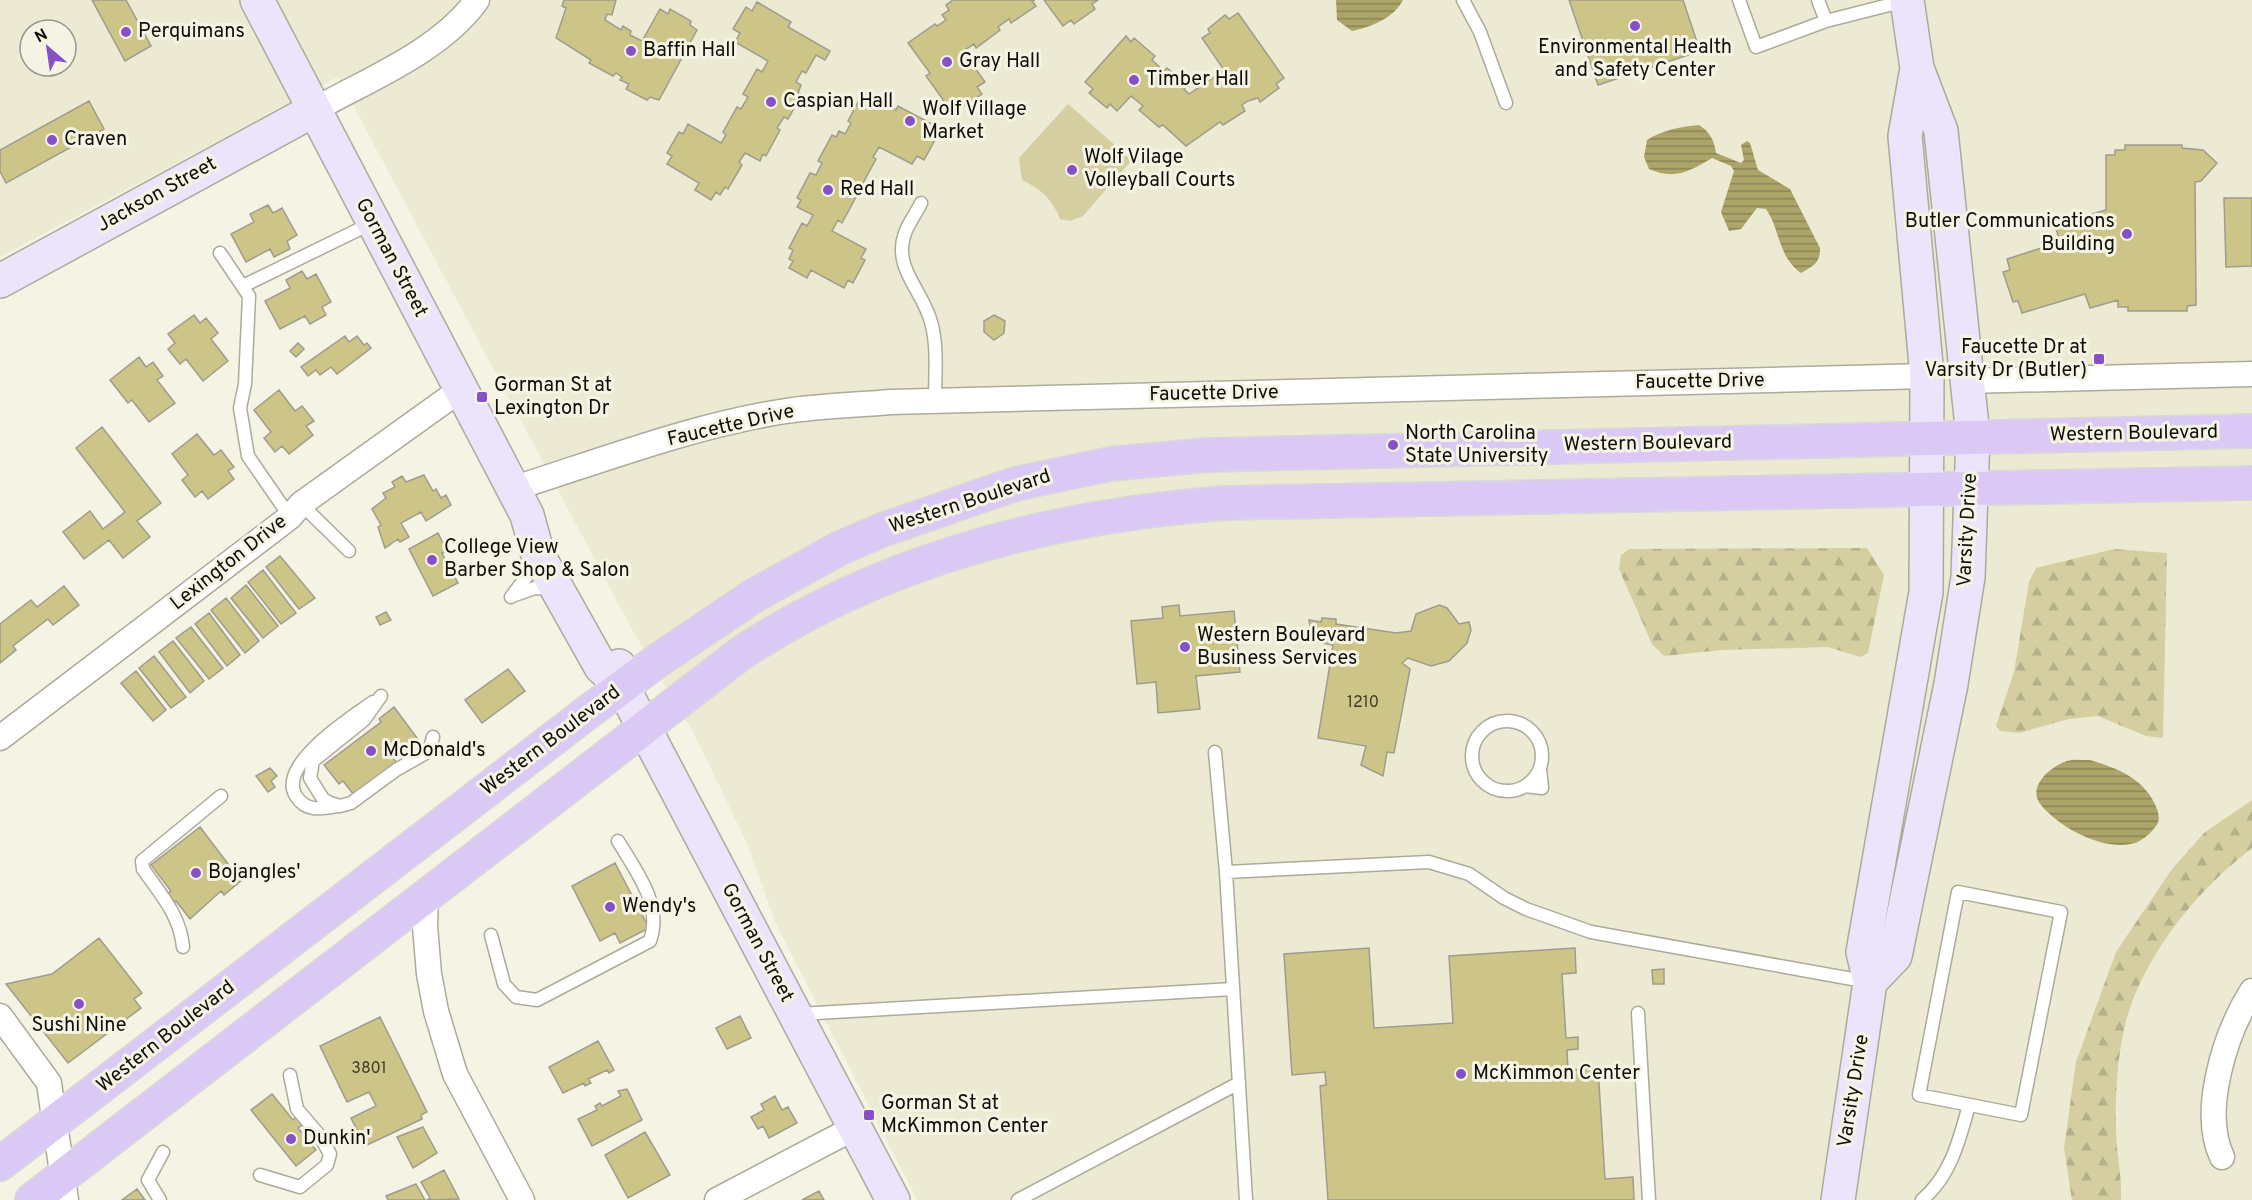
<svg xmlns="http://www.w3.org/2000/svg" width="2252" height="1200" font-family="Overpass,sans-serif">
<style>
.built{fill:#edead3;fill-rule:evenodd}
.forest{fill:url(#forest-firs)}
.garden{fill:#d4cea1}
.water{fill:url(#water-rules)}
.building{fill:#cdc487;stroke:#9e9c8e;stroke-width:1.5}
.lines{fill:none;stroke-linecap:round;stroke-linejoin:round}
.lane-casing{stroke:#acaa9b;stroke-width:15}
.street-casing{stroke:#acaa9b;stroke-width:27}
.secondary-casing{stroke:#acaa9b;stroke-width:36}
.primary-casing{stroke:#d9d8d8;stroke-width:36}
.lane{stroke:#fff;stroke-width:12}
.street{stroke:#fff;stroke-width:24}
.secondary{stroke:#ece4fa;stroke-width:33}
.primary{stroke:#dac9f5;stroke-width:33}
.poi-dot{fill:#8650c7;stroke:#f5f4e4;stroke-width:2}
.labels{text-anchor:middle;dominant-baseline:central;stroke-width:6;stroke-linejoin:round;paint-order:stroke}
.number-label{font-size:16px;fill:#3e3c28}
.poi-label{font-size:20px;fill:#0f0e09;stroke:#f5f4e4;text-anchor:start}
.street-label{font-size:20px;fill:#0f0e09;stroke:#f5f4e4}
</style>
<defs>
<pattern id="forest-firs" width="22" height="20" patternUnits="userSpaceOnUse" patternTransform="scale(1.5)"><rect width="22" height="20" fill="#d4cea1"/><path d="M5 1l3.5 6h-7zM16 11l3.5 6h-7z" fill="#b5b089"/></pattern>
<pattern id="water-rules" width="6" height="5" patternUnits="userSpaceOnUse" patternTransform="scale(1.5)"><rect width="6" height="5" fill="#ada469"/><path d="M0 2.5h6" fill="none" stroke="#8b8455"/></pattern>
</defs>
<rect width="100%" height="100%" fill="#f5f4e4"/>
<path class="built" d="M0 0H2252V1200H917L776 924 747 843 694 734 634 633 338 77 0 257ZM30 30H66V66H30Z"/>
<path class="forest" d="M1867 548 1884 575 1868 653 1860 657 1828 647 1722 650 1664 656 1652 644 1619 569 1621 555 1630 549Z
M2114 549 2167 553 2163 738 2146 736 2098 716 2069 719 2019 733 2000 731 1996 726 2014 672 2029 582 2036 568Z
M2252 800V848C2200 888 2154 943 2131 1005 2118 1042 2115 1089 2116 1127 2116 1152 2122 1175 2121 1200H2072L2064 1148 2076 1062 2116 952 2172 869 2204 833Z"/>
<path class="garden" d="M1068 104 1132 160 1083 216 1070 221 1060 219C1054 201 1040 188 1022 180L1019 158Z"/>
<path class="water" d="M1336 0H1403C1394 18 1371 27 1352 31L1337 20Z
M1699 125C1710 132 1714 140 1716 153L1741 163 1744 160 1741 145 1747 141 1750 143 1758 170 1790 189 1820 248C1820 264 1814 265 1801 273 1778 257 1780 229 1766 209L1757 208 1741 229 1729 231 1721 212 1734 171 1731 166 1712 158C1689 172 1674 180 1649 169L1644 157 1647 140C1663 130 1679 127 1699 125Z
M2090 760C2117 768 2146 779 2157 809 2159 815 2160 821 2156 826 2151 833 2143 840 2135 843 2104 852 2060 828 2041 805 2026 787 2051 766 2067 761 2073 759 2082 760 2090 760Z"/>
<path class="building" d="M92 0H126L151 46 125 61Z
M564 0H616L612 15 607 14 605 20 621 30 623 26 631 31 630 35 642 41 660 9 668 14 670 9 691 21 690 25 697 30 659 100 650 97 647 100 626 89 629 84 620 80 622 77 616 73 613 76 589 63 591 60 556 38 566 8 562 6Z
M953 0H1035L1032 1 1036 6 1011 23 1009 19 998 27 1000 30 976 48 974 44 963 51 985 82 977 87 982 94 961 108 957 103 949 108 926 76 930 73 908 43 935 24 937 26 946 20 942 15 949 10 946 5Z
M1044 0H1098L1092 4 1095 9 1074 24 1071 20 1063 26Z
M1569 0H1683L1700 51 1598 85Z
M757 2 791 22 788 27 830 51 825 60 816 55 806 73 802 71 796 82 801 85 798 93 802 94 788 119 784 117 777 128 780 130 766 156 763 154 760 161 745 153 739 162 742 165 728 189 725 187 720 195 716 192 711 200 695 190 699 183 667 164 672 156 667 153 679 132 683 134 688 124 721 143 726 135 723 132 737 107 741 109 748 97 743 94 757 69 762 72 768 61 735 42 740 33 733 29 746 7 752 11Z
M1238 13 1284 78 1276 84 1279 88 1260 102 1258 98 1248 101 1242 105 1245 111 1223 125 1220 122 1186 146 1163 125 1159 127 1139 110 1143 106 1131 96 1117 111 1110 104 1107 108 1089 93 1093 89 1085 82 1126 36 1131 42 1134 38 1155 56 1152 60 1164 71 1167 68 1187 85 1184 89 1189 94 1224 70 1202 38 1210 33 1208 29 1225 15 1229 19Z
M863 93 896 110 898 106 934 125 929 134 936 138 924 160 917 156 912 164 879 147 873 157 876 159 862 185 858 183 852 195 856 197 842 223 838 220 832 231 866 249 861 258 865 260 853 283 848 280 844 288 811 270 807 278 789 268 793 261 789 259 793 250 789 248 802 223 807 226 813 215 797 207 801 200 797 198 810 173 816 175 822 163 818 161 832 135 836 137 839 131 845 134 851 123 848 121Z
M89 101 104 129 6 183 0 171V150Z
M2125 145H2182V148L2203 150 2217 163 2201 181 2195 182 2196 305 2187 306V311H2128V307H2118V300L2090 308 2085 294 2022 313 2018 301 2013 302 2003 272 2010 270 2007 259 2060 242 2055 225 2106 210V155H2115V150H2125Z
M2224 198H2252V266L2226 267Z
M268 205 273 213 282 208 297 235 287 241 290 249 274 257 270 249 246 262 231 234 254 222 250 214Z
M302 271 307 279 316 274 331 302 322 307 326 315 310 324 305 316 280 329 265 301 290 288 286 280Z
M194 315 200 323 206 318 218 333 211 339 228 361 203 381 186 359 180 364 168 349 175 343 168 334Z
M994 315 1005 321 1004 333 994 340 984 332V321Z
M345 336 349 342 357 336 364 345 367 343 371 348 337 374 331 367 320 375 316 370 308 376 301 367Z
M298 343 304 349 296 357 290 351Z
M139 357 146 367 153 362 163 376 157 380 175 403 149 422 132 400 128 403 110 380Z
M279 390 295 411 302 406 314 421 306 426 313 435 289 454 282 446 275 452 264 438 271 432 254 410Z
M102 427 161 503 137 521 150 537 123 558 109 540 84 559 63 532 90 511 103 529 125 512 76 448Z
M197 434 214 455 221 450 234 467 228 471 234 479 208 499 202 491 195 497 182 480 188 475 172 454Z
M424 475 433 491 436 489 441 498 446 495 451 505 426 521 421 512 401 523 409 537 400 542 398 539 385 548 378 527 381 525 372 509 386 498 383 493 395 487 392 482 402 476 406 482Z
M438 533 447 551 442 553 458 583 433 596 409 549Z
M280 556 315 598 299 609 266 567Z
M263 570 296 613 281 624 248 582Z
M246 585 278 626 263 638 231 598Z
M64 586 79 605 53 625 48 619 13 646 16 650 0 663V624L31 600 37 607Z
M226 598 259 641 245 653 211 610Z
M1179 605 1180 616 1234 611 1240 672 1196 676 1200 709 1158 713 1156 682 1137 684 1131 621 1163 618 1162 607Z
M1439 605 1447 608 1459 624 1469 622 1471 630 1467 643 1449 661 1431 666 1408 658 1402 663 1410 669 1394 753 1387 752 1383 776 1361 765 1366 746 1318 738 1333 645 1312 641 1309 620 1321 622 1322 618 1336 619V624L1396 633 1411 631 1416 614Z
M386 612 391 620 380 625 376 617Z
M209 613 240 655 227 666 195 624Z
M191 627 223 668 209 679 176 638Z
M173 641 204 681 190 693 159 652Z
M154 656 186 697 171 708 139 668Z
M508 669 525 691 482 723 465 700Z
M136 671 166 710 153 721 121 683Z
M394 707 420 742 405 753 403 750 392 757 397 763 354 795 343 781 339 784 324 765 381 722 379 719Z
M270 768 277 776 271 781 275 787 268 792 256 776Z
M200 827 241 881 224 895 221 891 190 919 176 901 172 904 165 895 171 891 151 865Z
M615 863 649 928 620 943 615 933 600 941 572 886Z
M99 938 142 993 134 999 141 1008 68 1063 6 984 52 974Z
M1369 948 1374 1028 1453 1023 1449 956 1575 948 1576 973 1562 974 1566 1038 1578 1037V1049L1567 1050 1568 1070 1598 1068 1605 1179 1633 1177 1634 1200H1328L1320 1086 1326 1085 1325 1072 1292 1075 1284 954Z
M1664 969V984H1653L1652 970Z
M740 1016 751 1038 727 1049 716 1028Z
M380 1017 427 1112 421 1115 422 1119 365 1146 351 1118 376 1106 369 1092 347 1102 320 1046Z
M598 1041 614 1070 609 1073 607 1070 588 1079 591 1083 585 1086 584 1083 563 1093 549 1067Z
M627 1089 642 1120 592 1146 578 1119 597 1110 595 1106 600 1103 602 1106 621 1096 618 1091Z
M272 1094 293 1120 296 1117 302 1125 298 1128 316 1150 296 1166 251 1110Z
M775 1096 782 1110 788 1107 797 1123 769 1138 763 1126 758 1129 751 1117 764 1110 761 1104Z
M423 1127 437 1153 413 1168 397 1137Z
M645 1132 670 1175 628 1198 605 1155Z
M444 1170 459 1199 427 1200 430 1198 421 1182Z
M416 1184 425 1200H388L386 1196Z
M137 1189 145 1200H122Z
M819 1191 824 1200H802Z"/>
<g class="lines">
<defs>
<path id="lane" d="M1463 0 1480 32 1506 103
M1739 0 1756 47 1826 21 1905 1
M1818 0 1826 21
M921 203C916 214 907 225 904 236 894 269 923 291 931 322 938 346 935 375 935 400
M220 253 249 296 245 384 240 408 248 456 290 517
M243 286 372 223
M301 504 349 551
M512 596 535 588 553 589
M511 597 527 576 536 559
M381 696 364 720 313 761 310 778 323 799 330 803 340 806 351 803 396 770 424 754 430 748 433 737
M1472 756a35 35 0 1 1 70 0a35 35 0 1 1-70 0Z
M1215 752 1226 872
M1525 786 1542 788 1540 769
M337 806C320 809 306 812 296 796 276 765 352 717 373 702
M1958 892 2061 912 2021 1115 1919 1095Z
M491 935 504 984 516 997 537 1000 650 941C663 905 636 871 618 841
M183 947C180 915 161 895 143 869L142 861 221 796
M1638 1013 1649 1200
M799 1014 1233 989
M260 1175 300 1187 327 1165 330 1154 320 1136 297 1109 290 1075
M160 1200 148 1180 163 1152
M1018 1200 1239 1083
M1246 1200 1226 872 1429 862 1469 874 1504 898 1526 909 1591 932 1869 982
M1922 1200C1951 1175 1959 1141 1969 1105"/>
<path id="street" d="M314 110C367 80 441 51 477 0
M1967 381 2252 374
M512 489C600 461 694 425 786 411 820 406 856 405 891 402L1927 376
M0 738 290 517 301 504 460 390
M426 896 425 926 429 974 436 1011 455 1074 522 1200
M0 1016 49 1083 66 1200
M2222 1157C2200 1110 2226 1032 2252 991
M717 1200 854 1128"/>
<path id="secondary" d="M257 0 527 515 538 555 601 667 622 686
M0 281 314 110
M619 666 622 686 893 1200
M1870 982 1895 956 1951 684 1968 577 1973 436 1941 131 1917 68 1907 0
M1838 1200 1870 982 1863 952 1926 592 1927 376 1905 136 1917 68"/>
<path id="primary" d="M0 1164 588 712 660 659 755 595 840 548 882 530 1015 484 1110 464 1208 455 2252 431
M32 1200 740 654C884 558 1055 516 1225 503L2252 483"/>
</defs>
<use href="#lane" class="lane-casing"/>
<use href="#street" class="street-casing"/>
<use href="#secondary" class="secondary-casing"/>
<use href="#primary" class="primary-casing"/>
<use href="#lane" class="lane"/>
<use href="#street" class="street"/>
<use href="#secondary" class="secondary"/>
<use href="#primary" class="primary"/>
</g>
<g class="poi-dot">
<circle cx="1635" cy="26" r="6"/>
<circle cx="126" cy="32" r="6"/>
<circle cx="631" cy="51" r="6"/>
<circle cx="947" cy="62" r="6"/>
<circle cx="1134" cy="80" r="6"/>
<circle cx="771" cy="102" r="6"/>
<circle cx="910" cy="121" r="6"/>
<circle cx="52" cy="140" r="6"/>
<circle cx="1072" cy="170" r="6"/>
<circle cx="828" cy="190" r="6"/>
<circle cx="2127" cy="234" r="6"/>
<rect x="2093" y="353" width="12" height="12" rx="3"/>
<rect x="476" y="391" width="12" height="12" rx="3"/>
<circle cx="1393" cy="445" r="6"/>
<circle cx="432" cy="560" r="6"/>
<circle cx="1185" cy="647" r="6"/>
<circle cx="371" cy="751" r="6"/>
<circle cx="196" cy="873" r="6"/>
<circle cx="610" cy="907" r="6"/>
<circle cx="79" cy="1004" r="6"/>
<circle cx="1461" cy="1074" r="6"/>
<rect x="863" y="1109" width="12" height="12" rx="3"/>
<circle cx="291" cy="1139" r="6"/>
</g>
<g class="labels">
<g class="number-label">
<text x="1363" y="703">1210</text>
<text x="369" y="1069">3801</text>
</g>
<g class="poi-label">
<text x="138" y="32">Perquimans</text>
<text x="1635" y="48" text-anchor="middle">Environmental Health<tspan x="1635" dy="23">and Safety Center</tspan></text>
<text x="643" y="51">Baffin Hall</text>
<text x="959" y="62">Gray Hall</text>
<text x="1146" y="80">Timber Hall</text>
<text x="783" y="102">Caspian Hall</text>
<text x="922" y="110">Wolf Village<tspan x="922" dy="23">Market</tspan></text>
<text x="64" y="140">Craven</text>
<text x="1084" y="158">Wolf Vilage<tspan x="1084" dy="23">Volleyball Courts</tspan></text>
<text x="840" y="190">Red Hall</text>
<text x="2115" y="222" text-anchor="end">Butler Communications<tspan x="2115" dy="23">Building</tspan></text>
<text x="2087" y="348" text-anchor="end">Faucette Dr at<tspan x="2087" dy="23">Varsity Dr (Butler)</tspan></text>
<text x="494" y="386">Gorman St at<tspan x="494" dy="23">Lexington Dr</tspan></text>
<text x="1405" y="434">North Carolina<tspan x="1405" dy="23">State University</tspan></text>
<text x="444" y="548">College View<tspan x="444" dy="23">Barber Shop &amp; Salon</tspan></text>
<text x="1197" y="636">Western Boulevard<tspan x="1197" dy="23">Business Services</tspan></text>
<text x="383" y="751">McDonald's</text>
<text x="208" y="873">Bojangles'</text>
<text x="622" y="907">Wendy's</text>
<text x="79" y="1026" text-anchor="middle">Sushi Nine</text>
<text x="1473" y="1074">McKimmon Center</text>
<text x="881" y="1104">Gorman St at<tspan x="881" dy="23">McKimmon Center</tspan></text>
<text x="303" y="1139">Dunkin'</text>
</g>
<g class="street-label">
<text transform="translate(157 195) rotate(-29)">Jackson Street</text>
<text transform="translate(391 258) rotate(62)">Gorman Street</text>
<text transform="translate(1700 382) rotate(-1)">Faucette Drive</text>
<text transform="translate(1214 394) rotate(-1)">Faucette Drive</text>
<text transform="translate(731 426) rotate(-13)">Faucette Drive</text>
<text transform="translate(2134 434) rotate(-1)">Western Boulevard</text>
<text transform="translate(1648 444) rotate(-1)">Western Boulevard</text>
<text transform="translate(970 502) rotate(-18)">Western Boulevard</text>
<text transform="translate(1968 530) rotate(-87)">Varsity Drive</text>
<text transform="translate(229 563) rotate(-38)">Lexington Drive</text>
<text transform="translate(551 741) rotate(-37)">Western Boulevard</text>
<text transform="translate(757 943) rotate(62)">Gorman Street</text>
<text transform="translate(166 1037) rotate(-38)">Western Boulevard</text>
<text transform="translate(1854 1091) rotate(-81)">Varsity Drive</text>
</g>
</g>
<g transform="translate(48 48) rotate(331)"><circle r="28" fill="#f5f4e4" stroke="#99988c" stroke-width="1.5"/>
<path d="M0-4.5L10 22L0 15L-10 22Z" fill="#8650c7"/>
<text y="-9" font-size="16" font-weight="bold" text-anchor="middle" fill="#0f0e09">N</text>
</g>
</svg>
